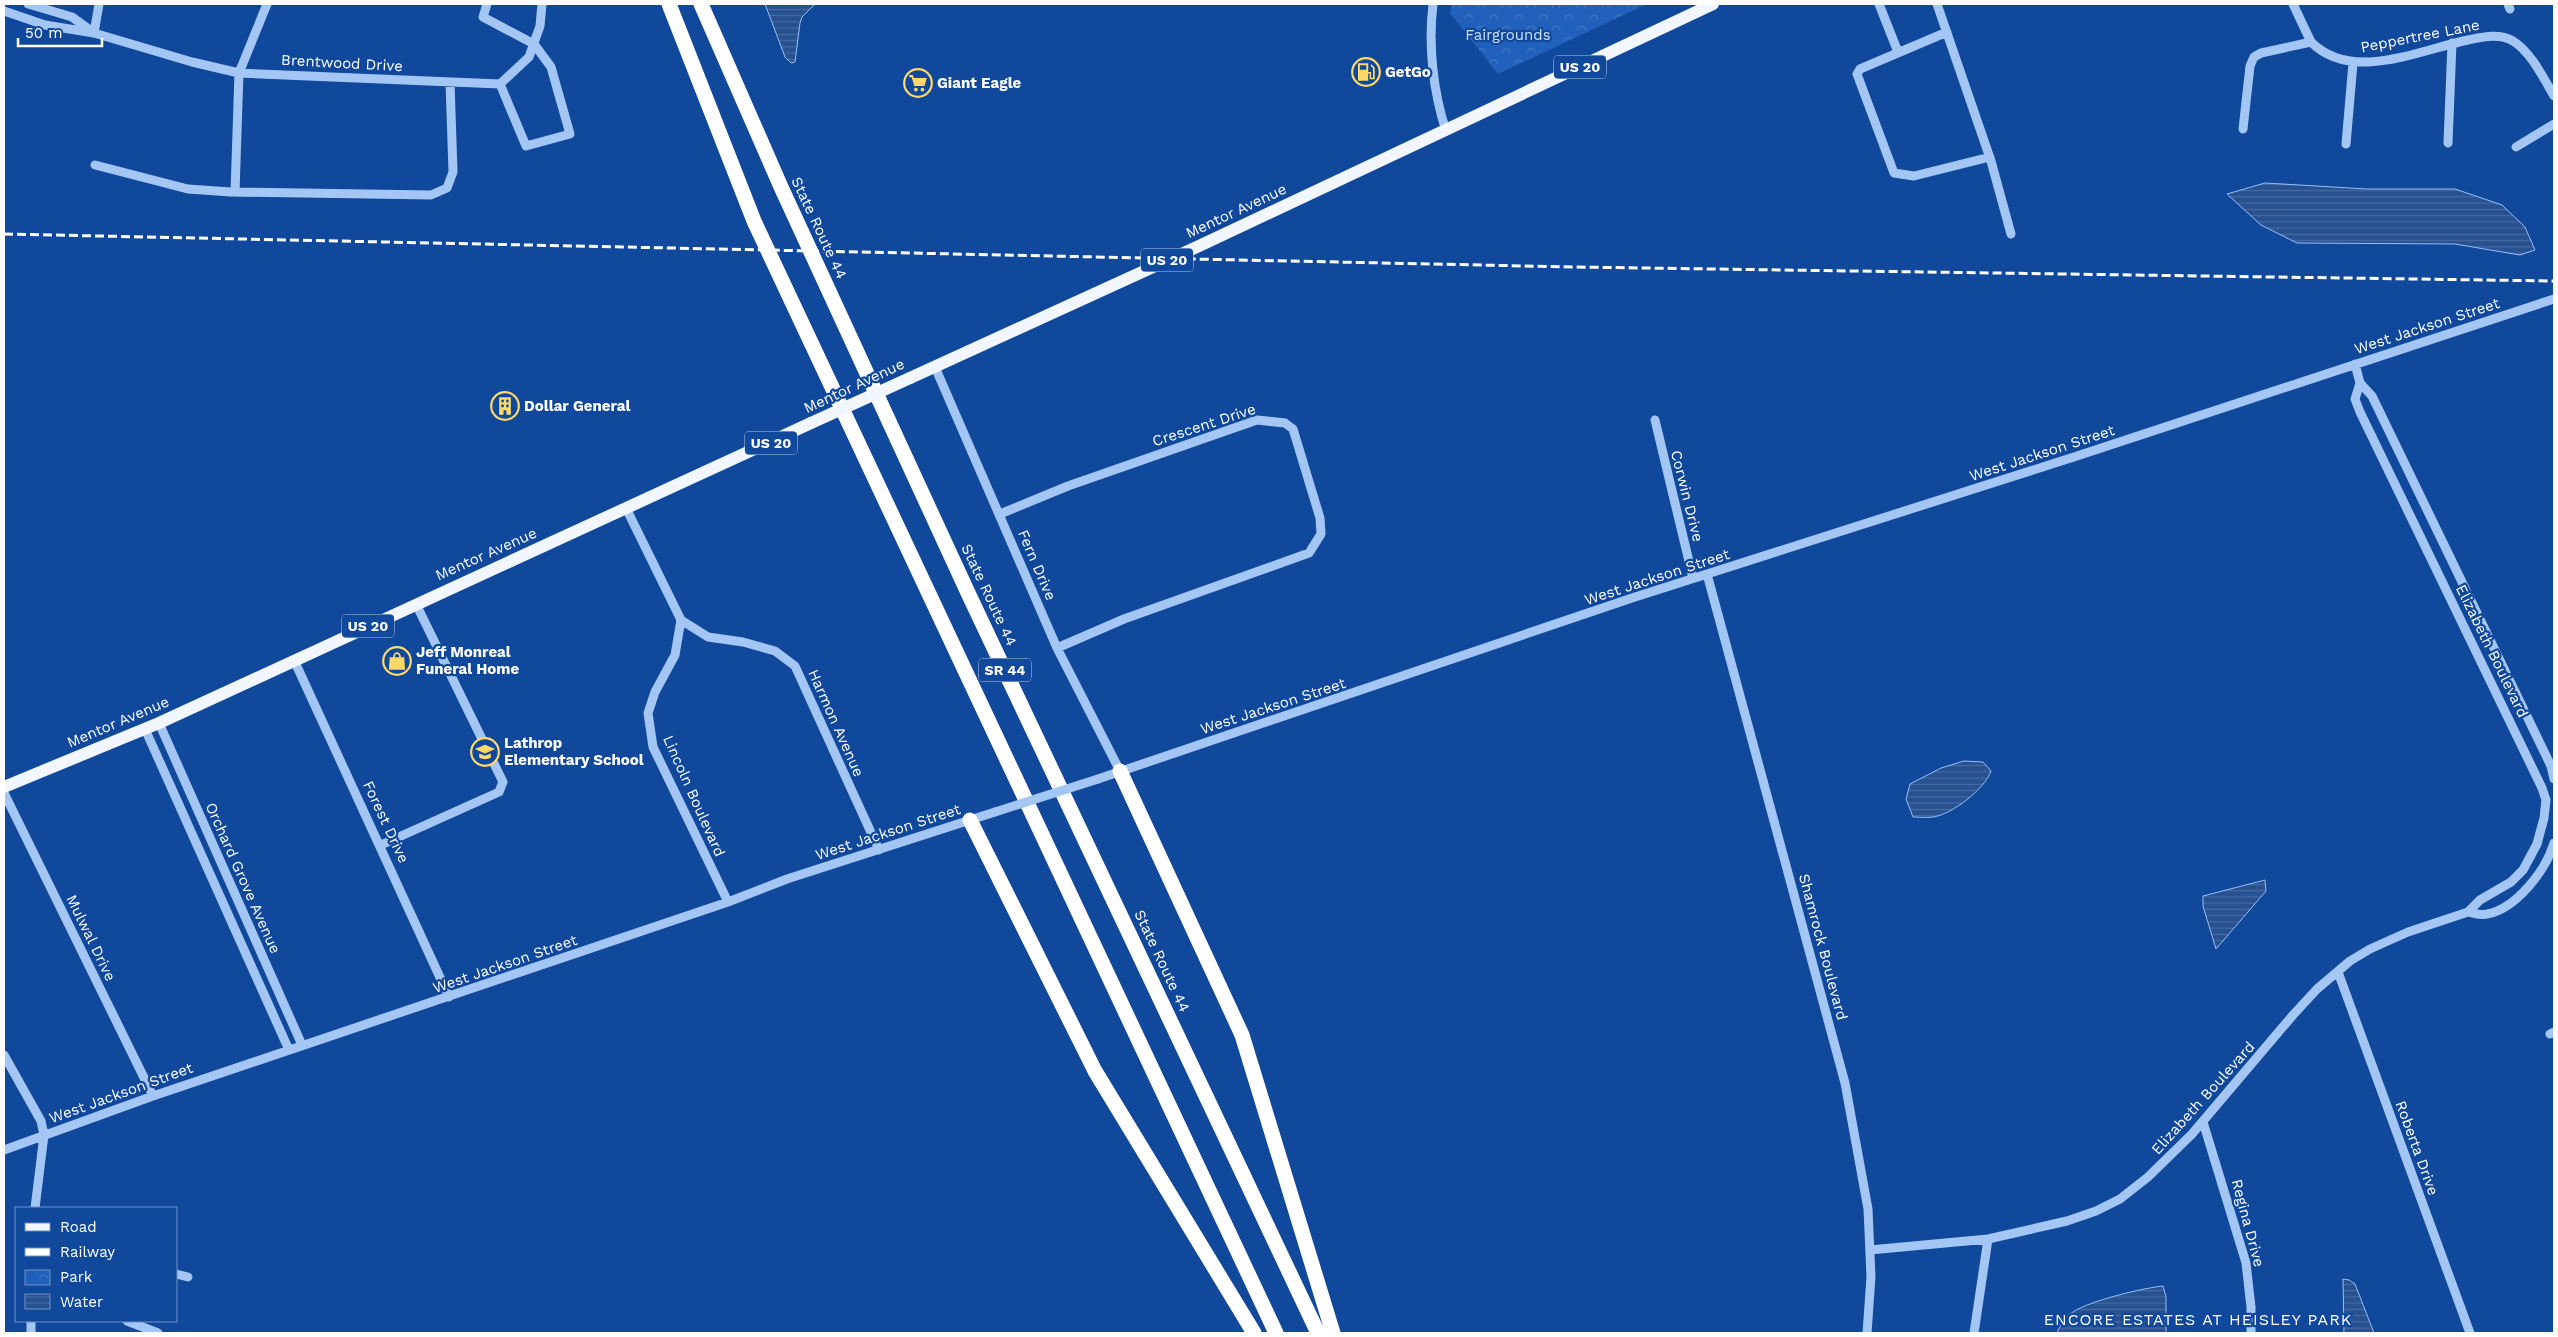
<svg xmlns="http://www.w3.org/2000/svg" width="2558" height="1337" font-family="'Work Sans',sans-serif">
<style>
.park{fill:url(#park-crowns)}
.water{fill:url(#water-rules);stroke:#96c0f8}
.lines{fill:none;stroke-linecap:round;stroke-linejoin:round}
.minor{stroke:#a4c6f5;stroke-width:9}
.major{stroke:#f2f7ff;stroke-width:12}
.highway{stroke:#fff;stroke-width:15}
.rail{stroke:#fff;stroke-width:3;stroke-dasharray:9 4;stroke-linecap:butt}
.minor-bridge{stroke:#a4c6f5;stroke-width:9}
.major-bridge{stroke:#f2f7ff;stroke-width:12}
.labels{text-anchor:middle;dominant-baseline:central;stroke-width:4.5;stroke-linejoin:round;paint-order:stroke}
.shield{fill:#10489c;stroke:#b7c8e1;stroke-width:1}
.shield-label{font-size:14px;font-weight:bold;fill:#fff}
.park-label{font-size:15px;fill:#cde1fe;stroke:#10489c}
.street-label{font-size:15px;fill:#fff;stroke:#10489c}
.poi-label{font-size:15px;font-weight:bold;fill:#fff;stroke:#10489c;text-anchor:start}
.neighbourhood-label{font-size:16px;letter-spacing:1px;fill:#fff;stroke:#10489c}
</style>
<defs>
<pattern id="park-crowns" width="20" height="18" patternUnits="userSpaceOnUse" patternTransform="scale(1.25)"><rect width="20" height="18" fill="#2261bb"/><path d="M2 6a3 3 0 1 1 6 0M12 15a3 3 0 1 1 6 0" fill="none" stroke="#4379c5"/></pattern>
<pattern id="water-rules" width="6" height="5" patternUnits="userSpaceOnUse" patternTransform="scale(1.25)"><rect width="6" height="5" fill="#275190"/><path d="M0 2.5h6" fill="none" stroke="#476ba1"/></pattern>
</defs>
<rect width="100%" height="100%" fill="#10489c"/>
<path class="park" d="M1452 4H1647L1498 74 1450 13Z"/>
<path class="water" d="M765 4H815L802 17 800 23 795 62 791 63 785 57Z
M2265 183 2367 189H2455L2502 205 2525 227 2535 250 2520 255 2455 244 2297 243 2261 225 2227 194Z
M1964 761 1983 762 1991 771C1985 789 1951 815 1933 817 1926 818 1919 817 1913 817L1906 799 1910 784 1941 768Z
M2265 880 2266 891 2216 949 2203 906V896Z
M2343 1279 2349 1280 2355 1284 2374 1333H2344Z
M2163 1286 2166 1297V1333H2057C2060 1325 2065 1317 2073 1312 2089 1301 2143 1288 2163 1286Z"/>
<g class="lines">
<path class="minor" d="M28 4 72 17 94 33
M487 4 483 17 534 44 551 67 570 134 526 146 500 84
M1433 4C1428 45 1433 91 1446 131
M1879 4 1898 52
M1937 4 1991 161 2011 234
M2293 4 2311 42
M2508 4 2510 9
M4 11 45 25 94 33 192 62 239 73 500 84 529 57 540 26 542 4
M1947 32 1860 69 1857 74 1894 173 1914 176 1990 157
M94 33 99 4
M2243 129 2250 66 2254 57 2261 53 2311 42C2352 83 2419 50 2468 40 2483 37 2499 33 2513 41 2531 52 2544 79 2554 96
M2448 143 2452 43
M2346 144 2353 63
M2516 147 2554 124
M95 165 188 189 231 192 431 195 447 188 453 172 450 82
M235 192 239 73 267 4
M2355 364 2360 383 2372 396 2551 766 2554 779
M935 367 1057 648 1120 771
M1655 420 1693 578
M626 508 681 620 675 655 655 692 648 713 653 747 728 902
M1000 514 1068 486 1257 420 1285 423 1293 429 1320 518 1321 534 1309 553 1124 619 1057 648
M1707 574 1845 1083 1868 1209 1871 1277 1867 1333
M681 620 708 637 743 642 775 651 795 666 879 850
M294 660 449 997
M159 723 302 1045
M145 729 289 1050
M1098 779 1635 597 2077 456 2554 299
M4 793 153 1096
M381 845 499 792 503 782 416 604
M2468 912C2474 913 2481 916 2487 914 2516 909 2546 870 2554 843
M2338 972 2470 1333
M2550 1034 2554 1032
M4 1055 41 1121 44 1135 35 1208
M2203 1122 2246 1263 2251 1307V1333
M4 1150 153 1096 728 902 787 879 995 812
M1870 1250 1988 1239 2067 1221 2096 1211 2120 1199 2148 1177 2192 1134 2293 1015 2317 989 2350 961 2370 949 2408 932 2468 912 2480 900 2511 882 2523 870 2537 844 2544 818 2546 800 2542 788 2360 412 2355 399 2360 383
M176 1274 188 1277
M127 1321 158 1333
M31 1333V1321
M1974 1333 1988 1239"/>
<path class="major" d="M910 378 1199 246 1713 4
M4 787 159 723 811 423"/>
<path class="highway" d="M669 4 754 221 1276 1333
M701 4 781 187 969 595 1318 1333
M1120 771 1242 1035 1333 1333
M970 820 1095 1071 1254 1333"/>
<path class="rail" d="M4 234 1574 267 2554 281"/>
<path class="minor-bridge" d="M995 812 1098 779"/>
<path class="major-bridge" d="M811 423 910 378"/>
</g>
<defs>
<symbol id="fuel-ring" viewBox="-11 -11 22 22"><circle r="9.5" fill="#10489c" stroke="#ffd968" stroke-width="1.5"/><path d="M-5.5-6h7V0h2V4h1.3V-2.5L3-4.5l.8-.8L6-3V5H2.5V1h-1V6h-7ZM-4.2-4.7v3.2H.2V-4.7Z" fill="#ffd968"/></symbol>
<symbol id="supermarket-ring" viewBox="-11 -11 22 22"><circle r="9.5" fill="#10489c" stroke="#ffd968" stroke-width="1.5"/><path d="M-6-5.5h2.5l.6 2H6L4.5 2H-2.5L-4.4-4H-6ZM-1.5 3.2a1.3 1.3 0 1 0 .1 0ZM3 3.2a1.3 1.3 0 1 0 .1 0Z" fill="#ffd968"/></symbol>
<symbol id="building-ring" viewBox="-11 -11 22 22"><circle r="9.5" fill="#10489c" stroke="#ffd968" stroke-width="1.5"/><path d="M-4-6H4V6H1V3H-1V6H-4ZM-2.5-4.3h1.7v1.8h-1.7ZM.8-4.3h1.7v1.8H.8ZM-2.5-1h1.7V.8h-1.7ZM.8-1h1.7V.8H.8Z" fill="#ffd968"/></symbol>
<symbol id="shop-ring" viewBox="-11 -11 22 22"><circle r="9.5" fill="#10489c" stroke="#ffd968" stroke-width="1.5"/><path d="M-5-2.5h2.3a2.7 3.5 0 0 1 5.4 0H5L5.5 6h-11ZM-1.5-2.5h3a1.5 2.3 0 0 0-3 0Z" fill="#ffd968"/></symbol>
<symbol id="school-ring" viewBox="-11 -11 22 22"><circle r="9.5" fill="#10489c" stroke="#ffd968" stroke-width="1.5"/><path d="M0-5L7-2L0 1L-7-2ZM-4 1L0 2.5L4 1V4Q0 6-4 4Z" fill="#ffd968"/></symbol>
</defs>
<g fill-rule="evenodd">
<use href="#fuel-ring" x="1350" y="56" width="32" height="32"/>
<use href="#supermarket-ring" x="902" y="67" width="32" height="32"/>
<use href="#building-ring" x="489" y="390" width="32" height="32"/>
<use href="#shop-ring" x="381" y="645" width="32" height="32"/>
<use href="#school-ring" x="469" y="736" width="32" height="32"/>
</g>
<g class="labels">
<g class="shield">
<rect x="1554" y="55.5" width="52" height="23" rx="4"/>
<rect x="1141" y="248.5" width="52" height="23" rx="4"/>
<rect x="745" y="431.5" width="52" height="23" rx="4"/>
<rect x="342" y="614.5" width="52" height="23" rx="4"/>
<rect x="979" y="658.5" width="52" height="23" rx="4"/>
</g>
<g class="shield-label">
<text x="1580" y="67">US 20</text>
<text x="1167" y="260">US 20</text>
<text x="771" y="443">US 20</text>
<text x="368" y="626">US 20</text>
<text x="1005" y="670">SR 44</text>
</g>
<g class="park-label">
<text x="1508" y="35">Fairgrounds</text>
</g>
<g class="street-label">
<text transform="translate(2420 36) rotate(-11)">Peppertree Lane</text>
<text transform="translate(342 63) rotate(3)">Brentwood Drive</text>
<text transform="translate(1236 211) rotate(-25)">Mentor Avenue</text>
<text transform="translate(819 228) rotate(65)">State Route 44</text>
<text transform="translate(2427 326) rotate(-18)">West Jackson Street</text>
<text transform="translate(854 386) rotate(-25)">Mentor Avenue</text>
<text transform="translate(1204 425) rotate(-18)">Crescent Drive</text>
<text transform="translate(2042 453) rotate(-18)">West Jackson Street</text>
<text transform="translate(1687 496) rotate(76)">Corwin Drive</text>
<text transform="translate(486 554) rotate(-24)">Mentor Avenue</text>
<text transform="translate(1037 565) rotate(67)">Fern Drive</text>
<text transform="translate(1657 577) rotate(-18)">West Jackson Street</text>
<text transform="translate(989 595) rotate(65)">State Route 44</text>
<text transform="translate(2492 651) rotate(64)">Elizabeth Boulevard</text>
<text transform="translate(1273 706) rotate(-18)">West Jackson Street</text>
<text transform="translate(118 722) rotate(-23)">Mentor Avenue</text>
<text transform="translate(836 723) rotate(66)">Harmon Avenue</text>
<text transform="translate(694 796) rotate(66)">Lincoln Boulevard</text>
<text transform="translate(386 822) rotate(65)">Forest Drive</text>
<text transform="translate(888 832) rotate(-18)">West Jackson Street</text>
<text transform="translate(243 878) rotate(66)">Orchard Grove Avenue</text>
<text transform="translate(91 938) rotate(64)">Mulwal Drive</text>
<text transform="translate(1823 947) rotate(75)">Shamrock Boulevard</text>
<text transform="translate(1162 961) rotate(65)">State Route 44</text>
<text transform="translate(505 964) rotate(-19)">West Jackson Street</text>
<text transform="translate(121 1093) rotate(-20)">West Jackson Street</text>
<text transform="translate(2203 1098) rotate(-48)">Elizabeth Boulevard</text>
<text transform="translate(2417 1148) rotate(70)">Roberta Drive</text>
<text transform="translate(2248 1223) rotate(75)">Regina Drive</text>
</g>
<g class="poi-label">
<text x="1385" y="72">GetGo</text>
<text x="937" y="83">Giant Eagle</text>
<text x="524" y="406">Dollar General</text>
<text x="416" y="652">Jeff Monreal<tspan x="416" dy="17">Funeral Home</tspan></text>
<text x="504" y="743">Lathrop<tspan x="504" dy="17">Elementary School</tspan></text>
</g>
<g class="neighbourhood-label">
<text x="2198" y="1319">ENCORE ESTATES AT HEISLEY PARK</text>
</g>
</g>
<rect width="2558" height="1337" fill="none" stroke="#ffffff" stroke-width="10"/>
<rect x="15" y="1207" width="162" height="115" fill="#10489c" stroke="#7091c4"/>
<rect x="25" y="1223" width="25" height="8" fill="#f2f7ff" stroke="#7091c4"/>
<text x="60" y="1232" font-size="15" fill="#ffffff">Road</text>
<rect x="25" y="1248" width="25" height="8" fill="#ffffff" stroke="#7091c4"/>
<text x="60" y="1257" font-size="15" fill="#ffffff">Railway</text>
<rect x="25" y="1270" width="25" height="15" fill="url(#park-crowns)" stroke="#7091c4"/>
<text x="60" y="1282" font-size="15" fill="#ffffff">Park</text>
<rect x="25" y="1294" width="25" height="15" fill="url(#water-rules)" stroke="#7091c4"/>
<text x="60" y="1307" font-size="15" fill="#ffffff">Water</text>
<path d="M18 38v8h84v-8" fill="none" stroke="#ffffff" stroke-width="2.5"/>
<text x="25" y="38" font-size="15" fill="#ffffff" stroke="#10489c" stroke-width="4" paint-order="stroke">50 m</text>
</svg>
